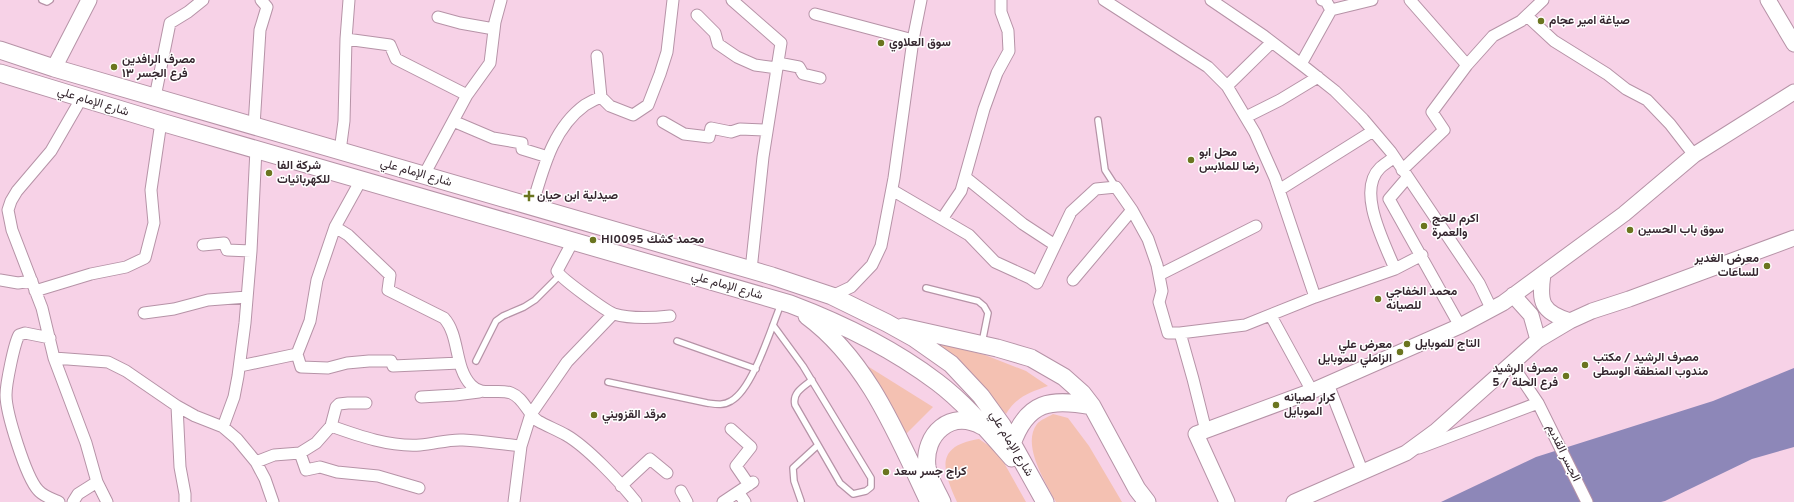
<svg xmlns="http://www.w3.org/2000/svg" width="1794" height="502" font-family="Overpass,Vazirmatn,sans-serif">
<style>
.green{fill:#f4c1b2}
.water{fill:#8d87b8}
.lines{fill:none;stroke-linecap:round;stroke-linejoin:round}
.lane-casing{stroke:#b693a7;stroke-width:8}
.street-casing{stroke:#b693a7;stroke-width:13}
.secondary-casing{stroke:#b693a7;stroke-width:17}
.primary-casing{stroke:#b693a7;stroke-width:19}
.lane{stroke:#fff;stroke-width:5.5}
.street{stroke:#fff;stroke-width:11}
.secondary{stroke:#fff;stroke-width:15}
.primary{stroke:#fff;stroke-width:17}
.poi-dot{fill:#6a751f;stroke:#fff;stroke-width:1.5}
.labels{text-anchor:middle;dominant-baseline:central;stroke-width:3;stroke-linejoin:round;paint-order:stroke}
.poi-label{font-size:12px;font-weight:bold;fill:#35272f;stroke:#fff;text-anchor:start}
.street-label{font-size:12px;fill:#35272f;stroke:#fff}
</style>
<rect width="100%" height="100%" fill="#f7d2e7"/>
<path class="green" d="M934 342 985 355 1026 371 1048 386C1030 392 1016 397 1006 414L964 365Z
M861 362 933 407 906 434 899 420Z
M1053 414 1068 418 1089 446 1122 502H1056C1046 483 1021 445 1037 424 1040 420 1048 417 1053 414Z
M979 439 998 452 1026 502H957C942 469 935 446 979 439Z"/>
<path class="water" d="M1794 368V447L1752 459 1665 501 1661 502H1441L1536 457 1713 401Z"/>
<g class="lines">
<defs>
<path id="lane" d="M42 0 47 2 50 0
M1098 120 1105 170 1116 187
M926 288 978 301 984 306 988 313 982 343
M773 325 803 366 871 478V487L866 491 853 494 840 483 795 405C792 393 803 387 812 380
M677 341 756 369
M476 361 496 321 503 316 524 307 535 300 559 276
M608 382 707 403C715 404 723 406 731 401 753 389 771 328 781 304
M801 501 794 481 793 468 818 445"/>
<path id="street" d="M732 0 781 43 763 157 751 270
M1104 0 1208 67 1227 86 1255 133 1275 178 1315 297
M1211 0 1264 36 1306 68 1335 91 1363 119 1391 152 1479 283 1491 308
M1322 0 1326 1 1331 10
M1410 0 1467 65
M815 14 913 40
M697 15 715 33 718 44 737 57 755 65 777 68
M1527 16 1554 41 1607 74 1626 89 1647 100 1670 124 1694 155
M438 17 460 23 494 29
M346 39 390 45 396 59 467 95
M597 56 601 97 610 106 633 115 648 105 660 74 667 52 673 0
M778 63 799 67 803 74 820 78
M1301 64 1331 10 1372 0
M1227 86 1272 42
M155 97 170 23 188 12 203 0
M81 99 51 151 17 191 11 201 8 210 12 230 42 308 54 358 86 443 97 482 107 502
M1246 117 1280 100 1318 77
M453 121 493 138 522 143V149L548 157
M663 122 684 134 709 137 711 128 731 132 740 129 767 130
M254 126 260 30 267 7 261 0
M340 151 344 121 346 39 349 0
M1394 157C1390 161 1384 164 1380 168 1356 191 1385 244 1395 269
M1402 170 1444 130 1432 112 1467 65 1493 36 1521 21 1543 0
M424 175 467 95 490 63 495 22 501 0
M965 177 1023 224 1055 245
M1407 178 1389 199 1460 326
M892 190 969 235 995 262 1030 278 1037 283 1071 212 1096 189 1116 187 1132 210 1148 239 1157 265 1162 291 1159 302 1168 333H1180L1245 325 1315 297 1395 269 1422 255
M1279 190 1373 131
M532 206C543 170 552 129 585 105 590 102 596 99 601 97
M942 219 961 191 984 109 997 73 1009 51 1008 31 1001 12V0
M335 227 348 235 390 275 388 290 444 318C460 336 454 367 471 385 482 397 497 388 511 393 524 398 527 413 538 421 547 426 557 430 566 435 587 447 620 482 636 502
M573 241 557 271C560 278 606 311 614 314 631 319 652 318 670 316
M203 245 224 243 227 250 251 251
M1159 275 1256 226
M0 280 18 283 32 281
M1073 280 1132 210
M35 291 91 274 126 267 145 258 154 223 151 190 161 122
M832 296 851 287 872 265 881 246 894 178 913 40 921 0
M144 313 174 309 208 300 247 297
M1271 316 1312 391
M1180 333 1193 379 1206 431
M50 338 25 333 19 335C14 344 6 384 6 395 6 413 26 477 38 490 43 496 52 499 59 502
M297 354 301 367 328 368 347 363 369 361H391L393 366 460 363
M54 358 108 362 126 371 177 406 195 416 223 427 237 439 256 462 265 479 273 502
M1511 363 1538 403 1587 502
M240 366 297 354 310 321 317 280 335 227 361 180
M1328 384 1363 473
M421 397 455 395 479 392
M177 406 180 467 185 494V502
M331 426 336 407 339 404 348 403H366
M223 427 234 397 238 376 245 323 251 251 256 149
M731 429 751 447 736 466 749 485
M1419 448 1538 403
M300 453 316 443 331 426C359 436 390 447 420 445 435 444 448 439 463 440 482 441 502 444 521 446
M256 462 274 455 300 453 306 470 320 467 337 472 378 476 419 488
M621 486 650 459 667 473
M681 491 687 502
M738 492 745 502
M73 502 78 494 97 482
M514 502 521 446 531 414 567 362 613 314
M723 502 753 482"/>
<path id="secondary" d="M1768 0 1794 44
M54 68 89 0
M1543 274C1539 302 1541 312 1570 321
M1513 295 1531 315 1538 340
M1227 502 1196 434 1312 391 1460 326 1503 303 1624 214 1694 155 1794 92
M1294 502 1406 453 1436 431 1538 340 1570 321 1592 311 1629 299 1794 238"/>
<path id="primary" d="M0 50 54 68 772 276 832 296 887 323 914 338 951 364 981 396 1002 425 1045 502
M0 73 161 122 790 304C843 324 892 348 937 382 965 403 989 432 1012 458
M807 316C868 361 897 435 929 502
M903 327 997 348 1031 358 1064 377 1082 393 1092 406 1137 489 1147 502
M1012 444C1027 401 1051 398 1092 406
M942 502C937 491 929 479 927 467 923 434 951 409 982 426"/>
</defs>
<use href="#lane" class="lane-casing"/>
<use href="#street" class="street-casing"/>
<use href="#secondary" class="secondary-casing"/>
<use href="#primary" class="primary-casing"/>
<use href="#lane" class="lane"/>
<use href="#street" class="street"/>
<use href="#secondary" class="secondary"/>
<use href="#primary" class="primary"/>
</g>
<g class="poi-dot">
<circle cx="1541" cy="21" r="4"/>
<circle cx="881" cy="43" r="4"/>
<circle cx="114" cy="67" r="4"/>
<circle cx="1191" cy="160" r="4"/>
<circle cx="269" cy="173" r="4"/>
<path d="M527 190h4v4h4v4h-4v4h-4v-4h-4v-4h4z"/>
<circle cx="1424" cy="226" r="4"/>
<circle cx="1630" cy="230" r="4"/>
<circle cx="593" cy="240" r="4"/>
<circle cx="1767" cy="266" r="4"/>
<circle cx="1378" cy="299" r="4"/>
<circle cx="1407" cy="344" r="4"/>
<circle cx="1400" cy="352" r="4"/>
<circle cx="1585" cy="365" r="4"/>
<circle cx="1566" cy="376" r="4"/>
<circle cx="1276" cy="405" r="4"/>
<circle cx="594" cy="415" r="4"/>
<circle cx="886" cy="472" r="4"/>
</g>
<g class="labels">
<g class="poi-label">
<text x="1549" y="21">صياغة امير عجام</text>
<text x="889" y="43">سوق العلاوي</text>
<text x="122" y="60">مصرف الرافدين<tspan x="122" dy="14">فرع الجسر ١٣</tspan></text>
<text x="1199" y="153">محل ابو<tspan x="1199" dy="14">رضا للملابس</tspan></text>
<text x="277" y="166">شركة الفا<tspan x="277" dy="14">للكهربائيات</tspan></text>
<text x="537" y="196">صيدلية ابن حيان</text>
<text x="1432" y="219">اكرم للحج<tspan x="1432" dy="14">والعمرة</tspan></text>
<text x="1638" y="230">سوق باب الحسين</text>
<text x="601" y="240">Hl0095 محمد كشك</text>
<text x="1759" y="259" text-anchor="end">معرض الغدير<tspan x="1759" dy="14">للساعات</tspan></text>
<text x="1386" y="292">محمد الخفاجي<tspan x="1386" dy="14">للصيانه</tspan></text>
<text x="1415" y="344">التاج للموبايل</text>
<text x="1392" y="345" text-anchor="end">معرض علي<tspan x="1392" dy="14">الزاملي للموبايل</tspan></text>
<text x="1593" y="358">مصرف الرشيد / مكتب<tspan x="1593" dy="14">مندوب المنطقة الوسطى</tspan></text>
<text x="1558" y="369" text-anchor="end">مصرف الرشيد<tspan x="1558" dy="14">فرع الحلة / 5</tspan></text>
<text x="1284" y="398">كرار لصيانه<tspan x="1284" dy="14">الموبايل</tspan></text>
<text x="602" y="415">مرقد القزويني</text>
<text x="894" y="472">كراج جسر سعد</text>
</g>
<g class="street-label">
<text transform="translate(93 102) rotate(17)">شارع الإمام علي</text>
<text transform="translate(416 173) rotate(16)">شارع الإمام علي</text>
<text transform="translate(727 286) rotate(16)">شارع الإمام علي</text>
<text transform="translate(1011 444) rotate(59)">شارع الإمام علي</text>
<text transform="translate(1563 453) rotate(64)">الجسر القديم</text>
</g>
</g>
</svg>
